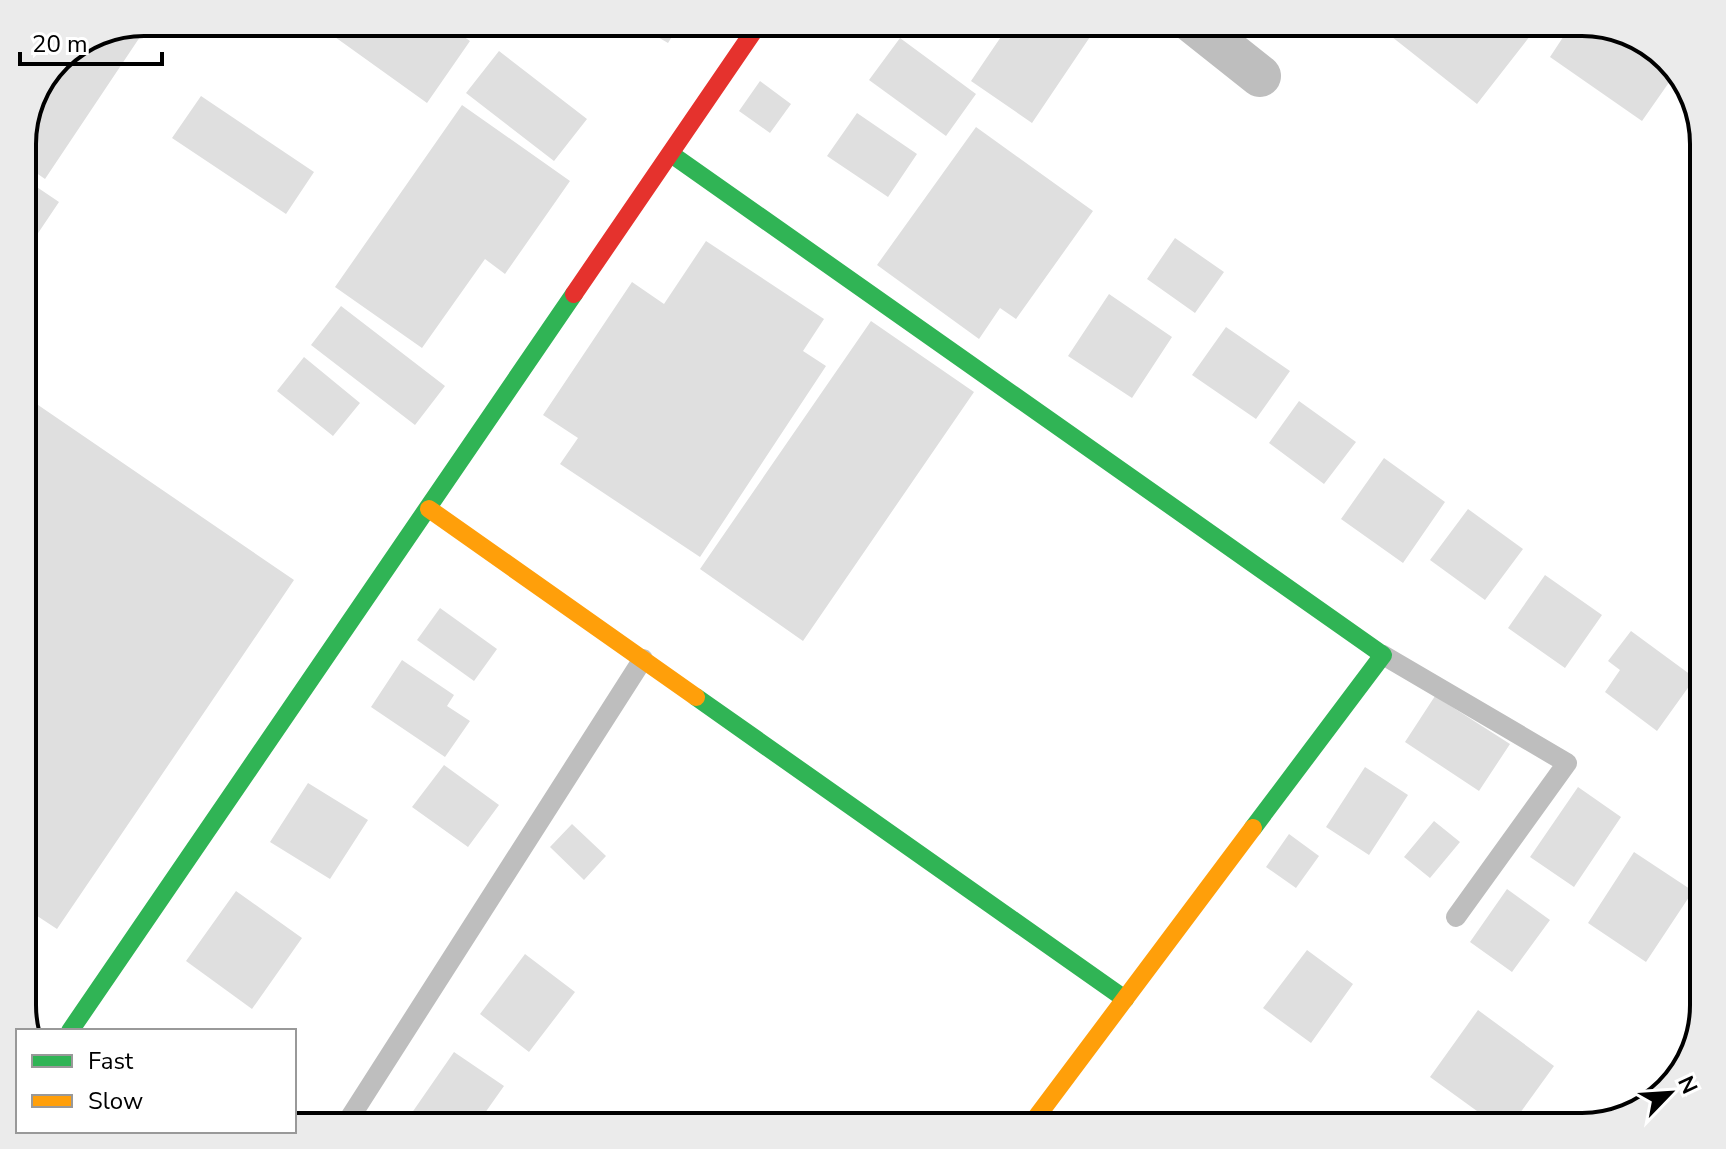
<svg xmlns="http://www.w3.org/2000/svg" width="1726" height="1149" font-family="'Nunito Sans',sans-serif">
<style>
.building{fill:#dfdfdf}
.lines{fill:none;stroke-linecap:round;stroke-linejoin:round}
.lane{stroke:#bebebe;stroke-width:20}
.street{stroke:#bebebe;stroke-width:42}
.fast{stroke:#30b455;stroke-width:18}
.slow{stroke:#ff9f0a;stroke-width:18}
.jam{stroke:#e5322d;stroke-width:18}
.rim{fill:none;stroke:#000;stroke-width:4}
</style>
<rect width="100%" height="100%" fill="#fff"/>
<path class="building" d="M144 22H150L45 179 22 163V136L58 57Z
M314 22H443L470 41 427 103Z
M632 22H681L668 43Z
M958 22H990L980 37Z
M1011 22H1100L1032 123 971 81Z
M1396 22H1541L1477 104 1387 33Z
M1573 22H1582L1650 43 1677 71 1642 121 1550 57Z
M900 38 976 94 946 136 869 80Z
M499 51 587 119 554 161 466 93Z
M760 81 791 104 770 133 739 111Z
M201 96 314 172 286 214 172 138Z
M462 105 570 181 505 274 485 259 422 348 335 287Z
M857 113 917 154 888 197 827 156Z
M976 127 1093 211 1016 319 1000 308 979 339 877 265Z
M22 177 59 202 22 257Z
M1175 238 1224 272 1195 313 1147 279Z
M706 241 824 319 803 351 826 366 700 557 560 464 578 438 543 415 632 282 664 304Z
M1109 294 1172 337 1132 398 1068 356Z
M341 306 445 386 415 425 311 345Z
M871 321 974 392 803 641 700 569Z
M1226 327 1290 371 1256 419 1192 375Z
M304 357 360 403 333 436 277 391Z
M22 394 294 580 57 929 22 906Z
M1299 401 1356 442 1324 484 1269 443Z
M1384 458 1445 502 1403 563 1341 519Z
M1468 509 1523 549 1485 600 1430 560Z
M1545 575 1602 615 1565 668 1508 628Z
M440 608 497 649 474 681 417 640Z
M1631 631 1695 678 1657 731 1605 692 1620 670 1608 661Z
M402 660 454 695 447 706 470 721 445 757 371 707Z
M1435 696 1510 744 1479 791 1405 742Z
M444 765 499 805 468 847 412 807Z
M1365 767 1408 795 1369 855 1326 827Z
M308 783 368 820 330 879 270 842Z
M1578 787 1621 817 1574 887 1530 857Z
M1434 821 1460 842 1430 878 1404 857Z
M572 824 606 856 584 880 550 847Z
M1289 834 1319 856 1296 888 1266 867Z
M1634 852 1693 891 1646 962 1588 923Z
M1507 889 1550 920 1512 972 1470 942Z
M236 891 302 938 252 1009 186 961Z
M1307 950 1353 984 1311 1043 1263 1008Z
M525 954 575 992 529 1052 480 1014Z
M1478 1010 1554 1066 1510 1127H1499L1430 1077Z
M454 1052 504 1086 475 1127H424L409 1117Z"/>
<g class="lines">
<path class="lane" d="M1383 655 1567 763 1456 917
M344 1127 643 659"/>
<path class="street" d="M1192 22 1260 76"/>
<path class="fast" d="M671 154 1383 655 1253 828
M696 697 1125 999
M70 1031 574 294"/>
<path class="slow" d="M429 509 696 697
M1029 1127 1253 828"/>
<path class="jam" d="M574 294 760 22"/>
</g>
<path d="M0 0H1726V1149H0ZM144 36H1582A108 108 0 0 1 1690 144V1005A108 108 0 0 1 1582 1113H144A108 108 0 0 1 36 1005V144A108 108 0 0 1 144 36Z" fill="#ebebeb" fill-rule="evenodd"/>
<path class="rim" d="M144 36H1582A108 108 0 0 1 1690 144V1005A108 108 0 0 1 1582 1113H144A108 108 0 0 1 36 1005V144A108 108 0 0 1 144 36Z"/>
<rect x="16" y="1029" width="280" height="104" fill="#ffffff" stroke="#999999" stroke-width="2"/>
<rect x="32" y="1055" width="40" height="12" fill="#30b455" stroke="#999999" stroke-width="2"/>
<text x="88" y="1069" font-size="24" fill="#000000">Fast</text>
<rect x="32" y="1095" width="40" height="12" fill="#ff9f0a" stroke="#999999" stroke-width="2"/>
<text x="88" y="1109" font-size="24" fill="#000000">Slow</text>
<g transform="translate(1670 1093) rotate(65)" stroke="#ffffff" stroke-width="6" paint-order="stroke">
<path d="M0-6L14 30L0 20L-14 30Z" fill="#000000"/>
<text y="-12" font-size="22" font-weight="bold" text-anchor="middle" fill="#000000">N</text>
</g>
<path d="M20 52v12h142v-12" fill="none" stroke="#000000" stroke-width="4"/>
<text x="32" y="52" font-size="24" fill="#000000" stroke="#ffffff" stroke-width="6" paint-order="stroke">20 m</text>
</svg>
